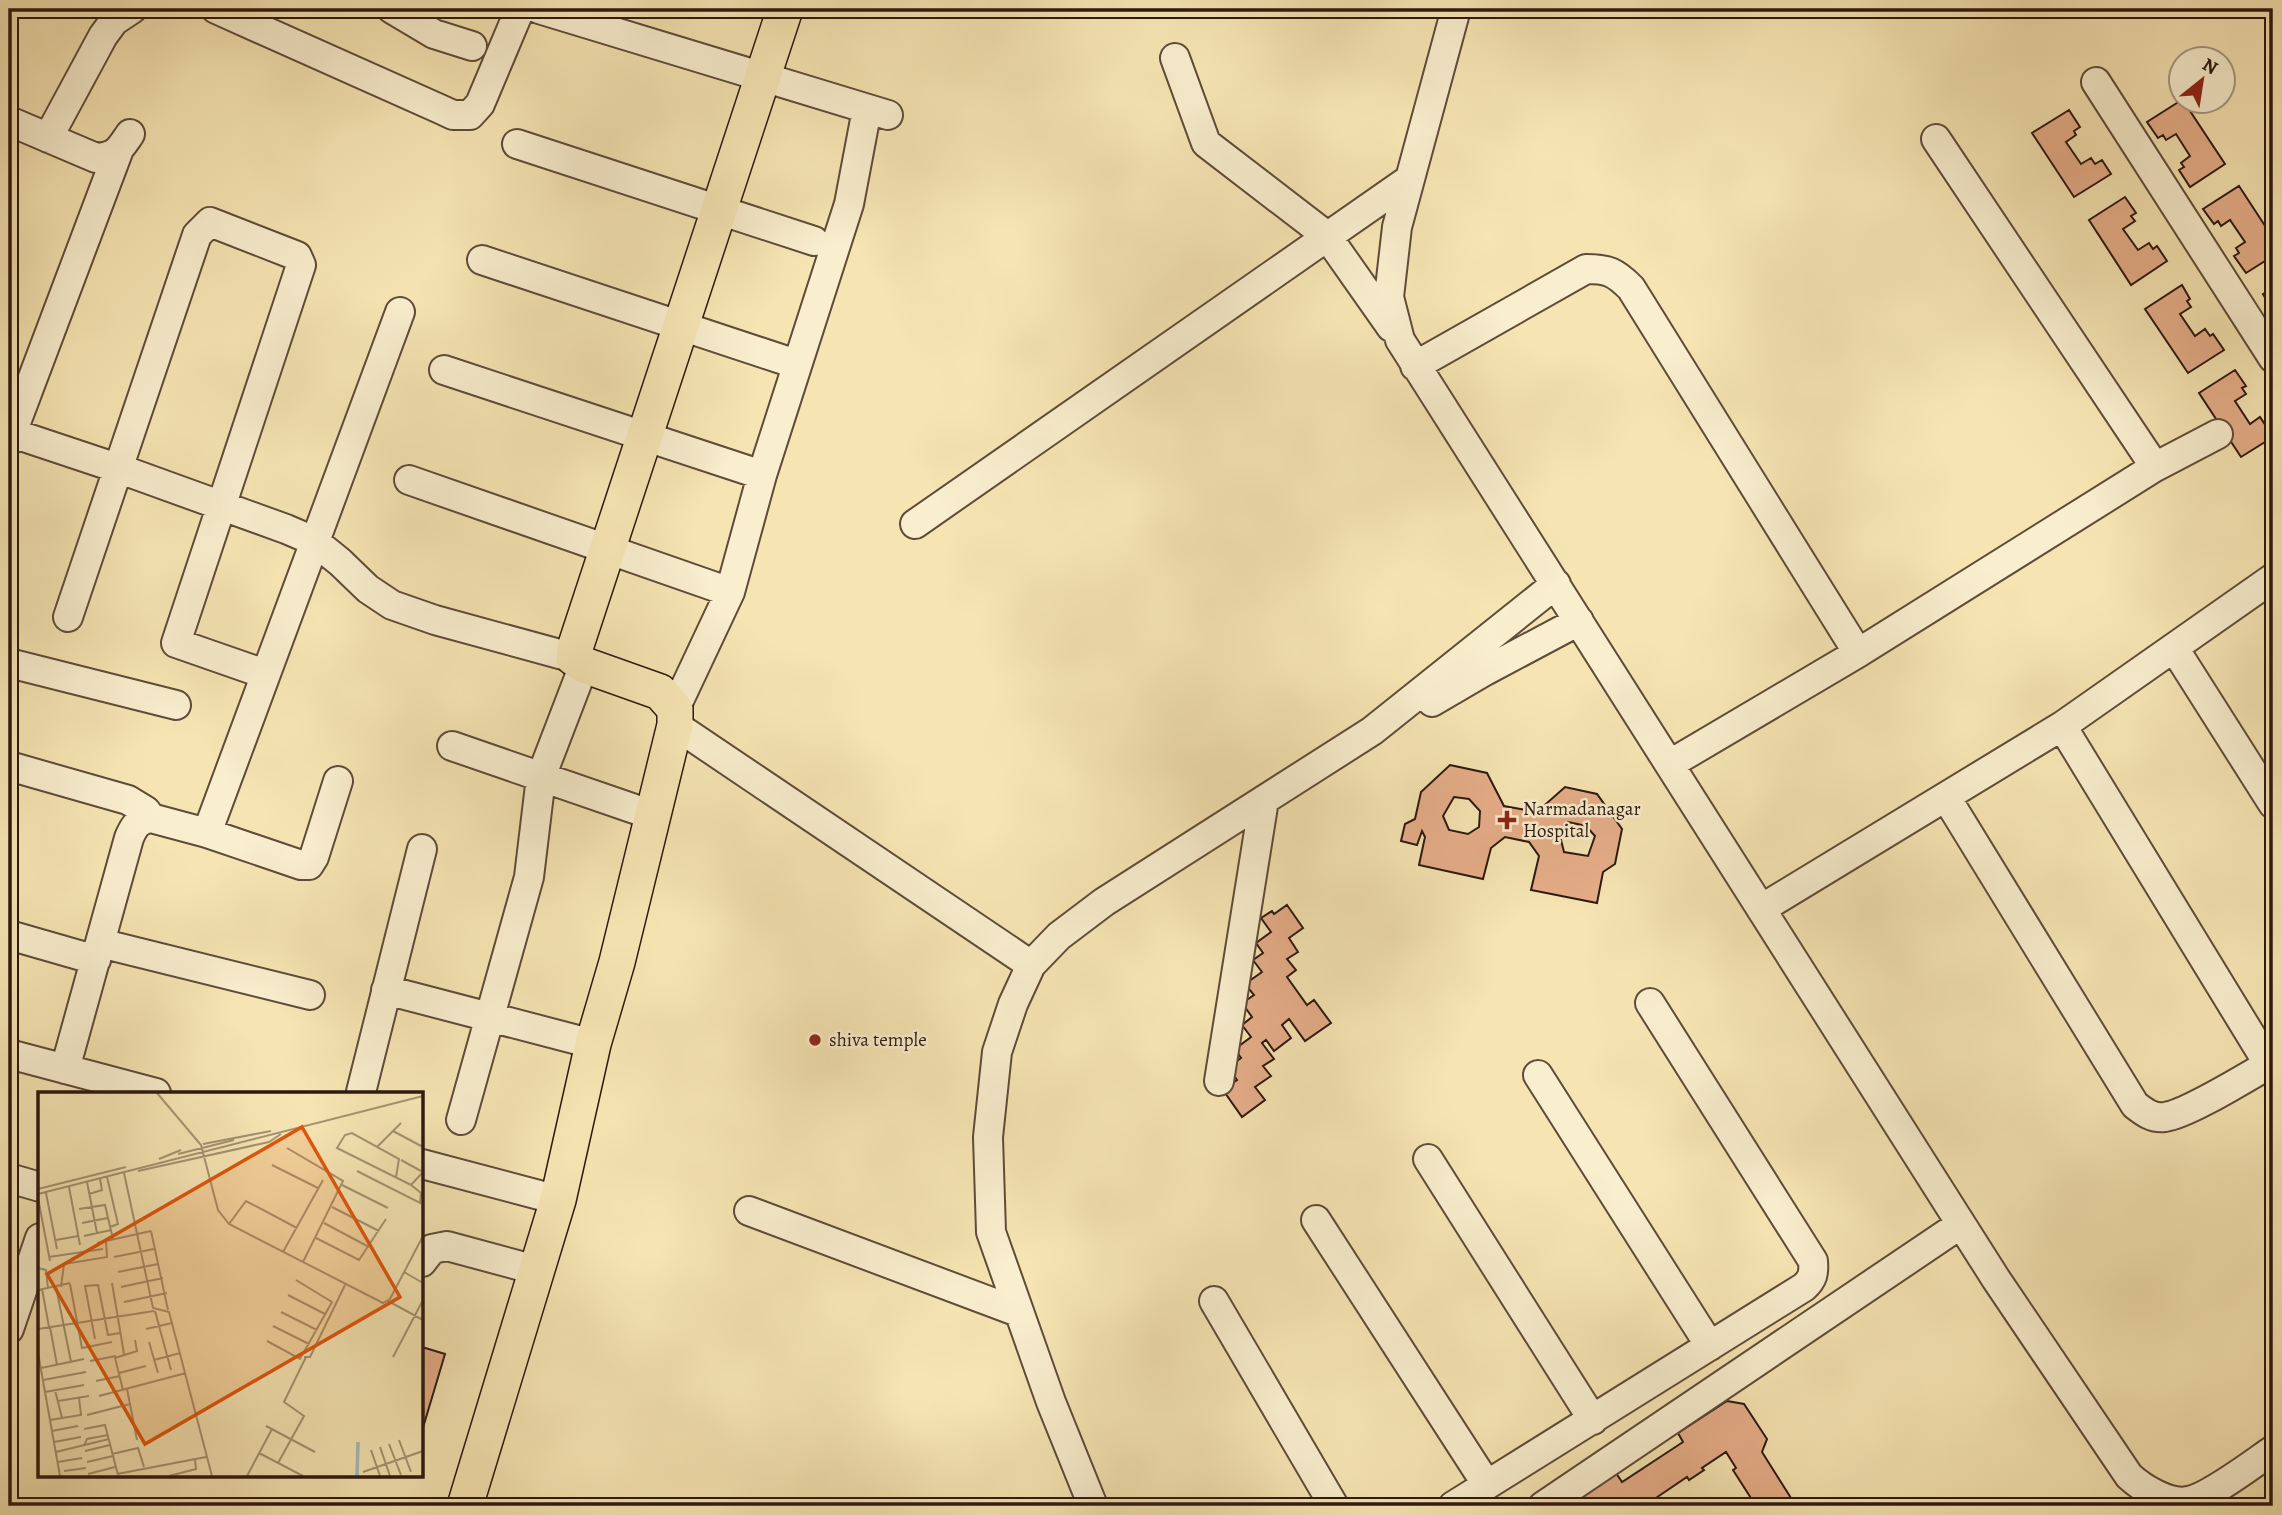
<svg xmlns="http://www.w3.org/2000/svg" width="2282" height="1515" font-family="Alegreya,serif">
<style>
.building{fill:#e6ae89;stroke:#2c1810;stroke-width:2;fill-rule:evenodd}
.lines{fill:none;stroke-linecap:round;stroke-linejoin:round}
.minor-casing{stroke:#5e4b39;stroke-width:32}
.major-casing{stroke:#2c1810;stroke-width:38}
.minor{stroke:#f9eece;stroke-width:28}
.major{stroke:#f6e5b3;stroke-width:35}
.poi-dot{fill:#8f2418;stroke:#f9eece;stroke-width:2.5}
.labels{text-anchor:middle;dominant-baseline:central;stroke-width:5;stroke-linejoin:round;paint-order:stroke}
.poi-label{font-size:19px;fill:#2c1810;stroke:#f9eece;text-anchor:start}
.inset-river{fill:none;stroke:#a4bcba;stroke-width:3.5}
.inset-road{fill:none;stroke:#a59372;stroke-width:2}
.view{fill:#df560c;fill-opacity:0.15;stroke:#df560c;stroke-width:3.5}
.inset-edge{fill:none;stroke:#2c1810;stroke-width:3.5}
</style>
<rect width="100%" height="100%" fill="#f6e5b3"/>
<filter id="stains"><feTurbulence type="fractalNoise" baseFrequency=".00286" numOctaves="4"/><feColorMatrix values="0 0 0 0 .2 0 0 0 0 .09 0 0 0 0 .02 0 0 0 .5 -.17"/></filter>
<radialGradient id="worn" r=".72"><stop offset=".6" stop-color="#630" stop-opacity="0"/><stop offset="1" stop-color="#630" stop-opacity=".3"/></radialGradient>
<path class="building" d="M2180 101 2184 102 2225 164 2190 187 2179 170 2184 167 2181 163 2190 156 2176 134 2166 140 2163 135 2158 138 2147 122Z
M2069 110 2080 127 2074 131 2076 135 2066 142 2081 164 2091 158 2095 164 2102 160 2111 174 2074 197 2032 133Z
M2239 186 2273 238V256L2246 273 2234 256 2239 253 2236 248 2245 242 2230 220 2221 226 2218 221 2214 224 2203 209Z
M2125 197 2136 213 2131 216 2135 221 2123 229 2138 250 2149 243 2153 249 2157 246 2167 261 2131 285 2089 220Z
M2182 285 2190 299 2187 301 2191 307 2180 314 2195 336 2205 329 2210 336 2213 334 2224 350 2188 373 2145 309Z
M2273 288V307L2271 308 2263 294Z
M2235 370 2246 386 2242 388 2246 394 2235 401 2250 424 2260 417 2264 423 2268 420 2273 428V437L2241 457 2199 393Z
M1450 765 1487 773 1504 806 1537 812 1565 787 1597 794 1622 829 1615 864 1603 872 1597 903 1531 890 1539 856 1529 842 1505 837 1491 848 1483 879 1419 865 1425 837 1422 831 1417 845 1401 841 1405 824 1415 819 1421 792ZM1454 797 1469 799 1480 811 1479 827 1468 834 1449 830 1443 816ZM1568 822 1586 826 1595 836 1588 856 1564 852 1560 836Z
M1287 905 1303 928 1289 938 1298 952 1287 959 1296 970 1287 977 1307 1005 1314 1000 1331 1023 1305 1041 1289 1019 1282 1025 1291 1038 1274 1051 1266 1040 1262 1043 1274 1059 1263 1066 1271 1076 1255 1087 1265 1100 1242 1117 1223 1090 1237 1080 1228 1067 1241 1058 1235 1049 1251 1037 1242 1025 1252 1017 1242 1003 1254 995 1245 984 1262 972 1253 960 1263 953 1256 943 1271 932 1261 918 1272 911 1274 914Z
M422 1347 445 1354 422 1431Z
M1727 1401 1744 1404 1767 1439 1762 1452 1796 1506H1756L1733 1470 1736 1468 1726 1452 1702 1468 1704 1470 1689 1480 1687 1477 1644 1506H1581L1574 1496 1614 1470 1622 1482 1683 1442 1678 1433Z"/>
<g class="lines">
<defs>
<path id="minor" d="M216 9 440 109 453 115H470L480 104 520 9
M392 9 434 34 472 46
M539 9 888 115
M1456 9 1397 227 1389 297 1400 340 1996 1279 2129 1476C2142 1488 2169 1505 2188 1501 2208 1498 2254 1463 2273 1450
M1175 58 1206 143 1327 236 1391 327
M2096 82 2273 358
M9 121 96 158C117 156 119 150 130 134
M48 138 103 36 114 21 132 9
M1936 139 2155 467
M517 144 814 241
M482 260 787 361
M1415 366 1586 269C1608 269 1615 272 1631 288L1858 653
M444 370 762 475
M9 432 120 469 286 529 314 541 340 562 368 589 392 605 435 620 574 658
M9 441 118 152
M409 480 730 592
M915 524 1410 179
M68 617 197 235 210 222 297 256 301 265 176 643 265 674
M2174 648 2273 804
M9 663 176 705
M1432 702 1485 671 1579 621
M675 709 730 592 762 475 849 204 867 109
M675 725 1031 965
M2062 726 2269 1065
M452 746 652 815
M1670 764 1858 653 2155 467 2218 434
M9 766 128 800 146 811 151 818
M1946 797 2135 1105C2144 1112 2153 1119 2165 1117 2188 1114 2250 1075 2273 1062
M207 833 400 312
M1761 909 2062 726 2273 578
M9 935 96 960
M100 943 310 995
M386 990 593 1044
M9 1054 156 1093
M65 1069 129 838C134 826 138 820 151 818L207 833 301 865H309L314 857 338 781
M1538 1075 1710 1346
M1219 1081 1264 800
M361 1092 422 849
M461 1120 529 877 541 777 584 665
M1428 1159 1593 1420
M422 1164 558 1200
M9 1178 40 1187
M749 1211 1018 1312
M1316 1220 1487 1485
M422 1262 432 1249 447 1246 536 1270
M1214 1301 1334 1506
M9 1329 40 1238
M1093 1506 1051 1402 991 1232 988 1137 997 1052 1013 1004 1031 965 1059 936 1104 902 1372 731 1556 584
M1453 1506 1804 1287C1813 1279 1814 1273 1813 1261L1650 1003
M1543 1506 1961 1224"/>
<path id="major" d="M465 1506 558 1200 593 1044 617 962 675 725V709L660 692 584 665 574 658 575 648 785 9"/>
</defs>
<use href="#minor" class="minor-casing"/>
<use href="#major" class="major-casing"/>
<use href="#minor" class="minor"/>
<use href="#major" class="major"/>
</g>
<g class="poi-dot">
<path d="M1503.5 809.5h7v7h7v7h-7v7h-7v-7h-7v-7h7z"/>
<circle cx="815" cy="1040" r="7"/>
</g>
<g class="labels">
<g class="poi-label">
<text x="1523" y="809">Narmadanagar<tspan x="1523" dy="22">Hospital</tspan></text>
<text x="829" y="1040">shiva temple</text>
</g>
</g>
<g transform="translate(38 1092)">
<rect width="385" height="385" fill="#f6e5b3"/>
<path class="inset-river" d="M319 384 320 350"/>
<path class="inset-road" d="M119 1 163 53 180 118 191 132 345 211 352 207 385 144M355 39 385 55M165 52 233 39M339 55 363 31M249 56 305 89 265 170M140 62 196 48M121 67 143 58M363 68 383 79M234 73 280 96M100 79 231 50 243 42M319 79 382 111 383 101 373 93M86 81 115 216 131 220 174 384M69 85 80 132 72 135M358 85 361 67 314 41 307 43 299 56 373 93 385 80M49 90 59 141M304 93 350 116M31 95 42 153M0 97 88 75M8 101 19 157M0 102 385 4M51 102 64 98 62 87M0 106 12 169M294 115 341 139M41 117 67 113 75 147M44 131 70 126M286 131 331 155M191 132 208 109 259 136M113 139 130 218M46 144 73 138M278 146 321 168 348 127M18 148 40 144M59 151 113 139M245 160 285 88M11 165 65 157M76 165 116 157M0 176 8 178 10 196M80 180 120 172M366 180 385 191M74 191 86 262M32 192 44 256 74 250M18 195 33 270M23 195 26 172 69 165 68 149M83 195 125 186M4 197 11 235M0 198 32 191M250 203 287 222M350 209 385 228M86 210 129 201M117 219 133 278M243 220 279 238M235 234 271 252M12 235 19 273M0 237 116 219M108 237 134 231M57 247 47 194 60 193 70 243 82 241M229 249 262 267 294 210 258 188M111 250 120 281M0 261 22 384M266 265H272L307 193M355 265 385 208M116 268 142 261M52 269 78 264M3 276 46 267M81 281 108 274M5 288 48 280M58 289 82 284M89 297 99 348M17 298 24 326M85 298 77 266 99 259 97 248M7 300 46 293M61 304 148 281M20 309 51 304M49 323 92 312M12 328 43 323 41 306M228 334 277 360M46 337 67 333 80 383M14 339 40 334M361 348 373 380M16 350 43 345M351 352 363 383M46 354 49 347 70 343M342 355 352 384M333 358 342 384M47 359 72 353M18 360 71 347M221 361 265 384M74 362 100 356 106 375M20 370 44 366M49 370 75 364M240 371 266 324 246 310 268 265M26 379 48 376M325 380 385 359M50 382 77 375M79 382 168 365M131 384 158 377 157 368M209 384 234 337"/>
<path class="view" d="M264 35 362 205 107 352 9 182Z"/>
<rect width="385" height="385" class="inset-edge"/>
</g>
<rect width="2282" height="1515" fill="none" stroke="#f6e5b3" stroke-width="35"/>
<rect x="10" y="10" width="2261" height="1494" fill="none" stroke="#2c1810" stroke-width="3.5"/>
<rect x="18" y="18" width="2247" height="1480" fill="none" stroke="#2c1810" stroke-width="2"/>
<g transform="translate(2202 80) rotate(30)"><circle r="33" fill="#f9eece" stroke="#a79882" stroke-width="2"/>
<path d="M0-5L12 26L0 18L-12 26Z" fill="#8f2418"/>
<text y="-10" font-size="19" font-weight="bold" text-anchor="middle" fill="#2c1810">N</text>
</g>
<rect width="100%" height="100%" filter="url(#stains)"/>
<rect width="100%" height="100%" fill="url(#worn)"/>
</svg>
